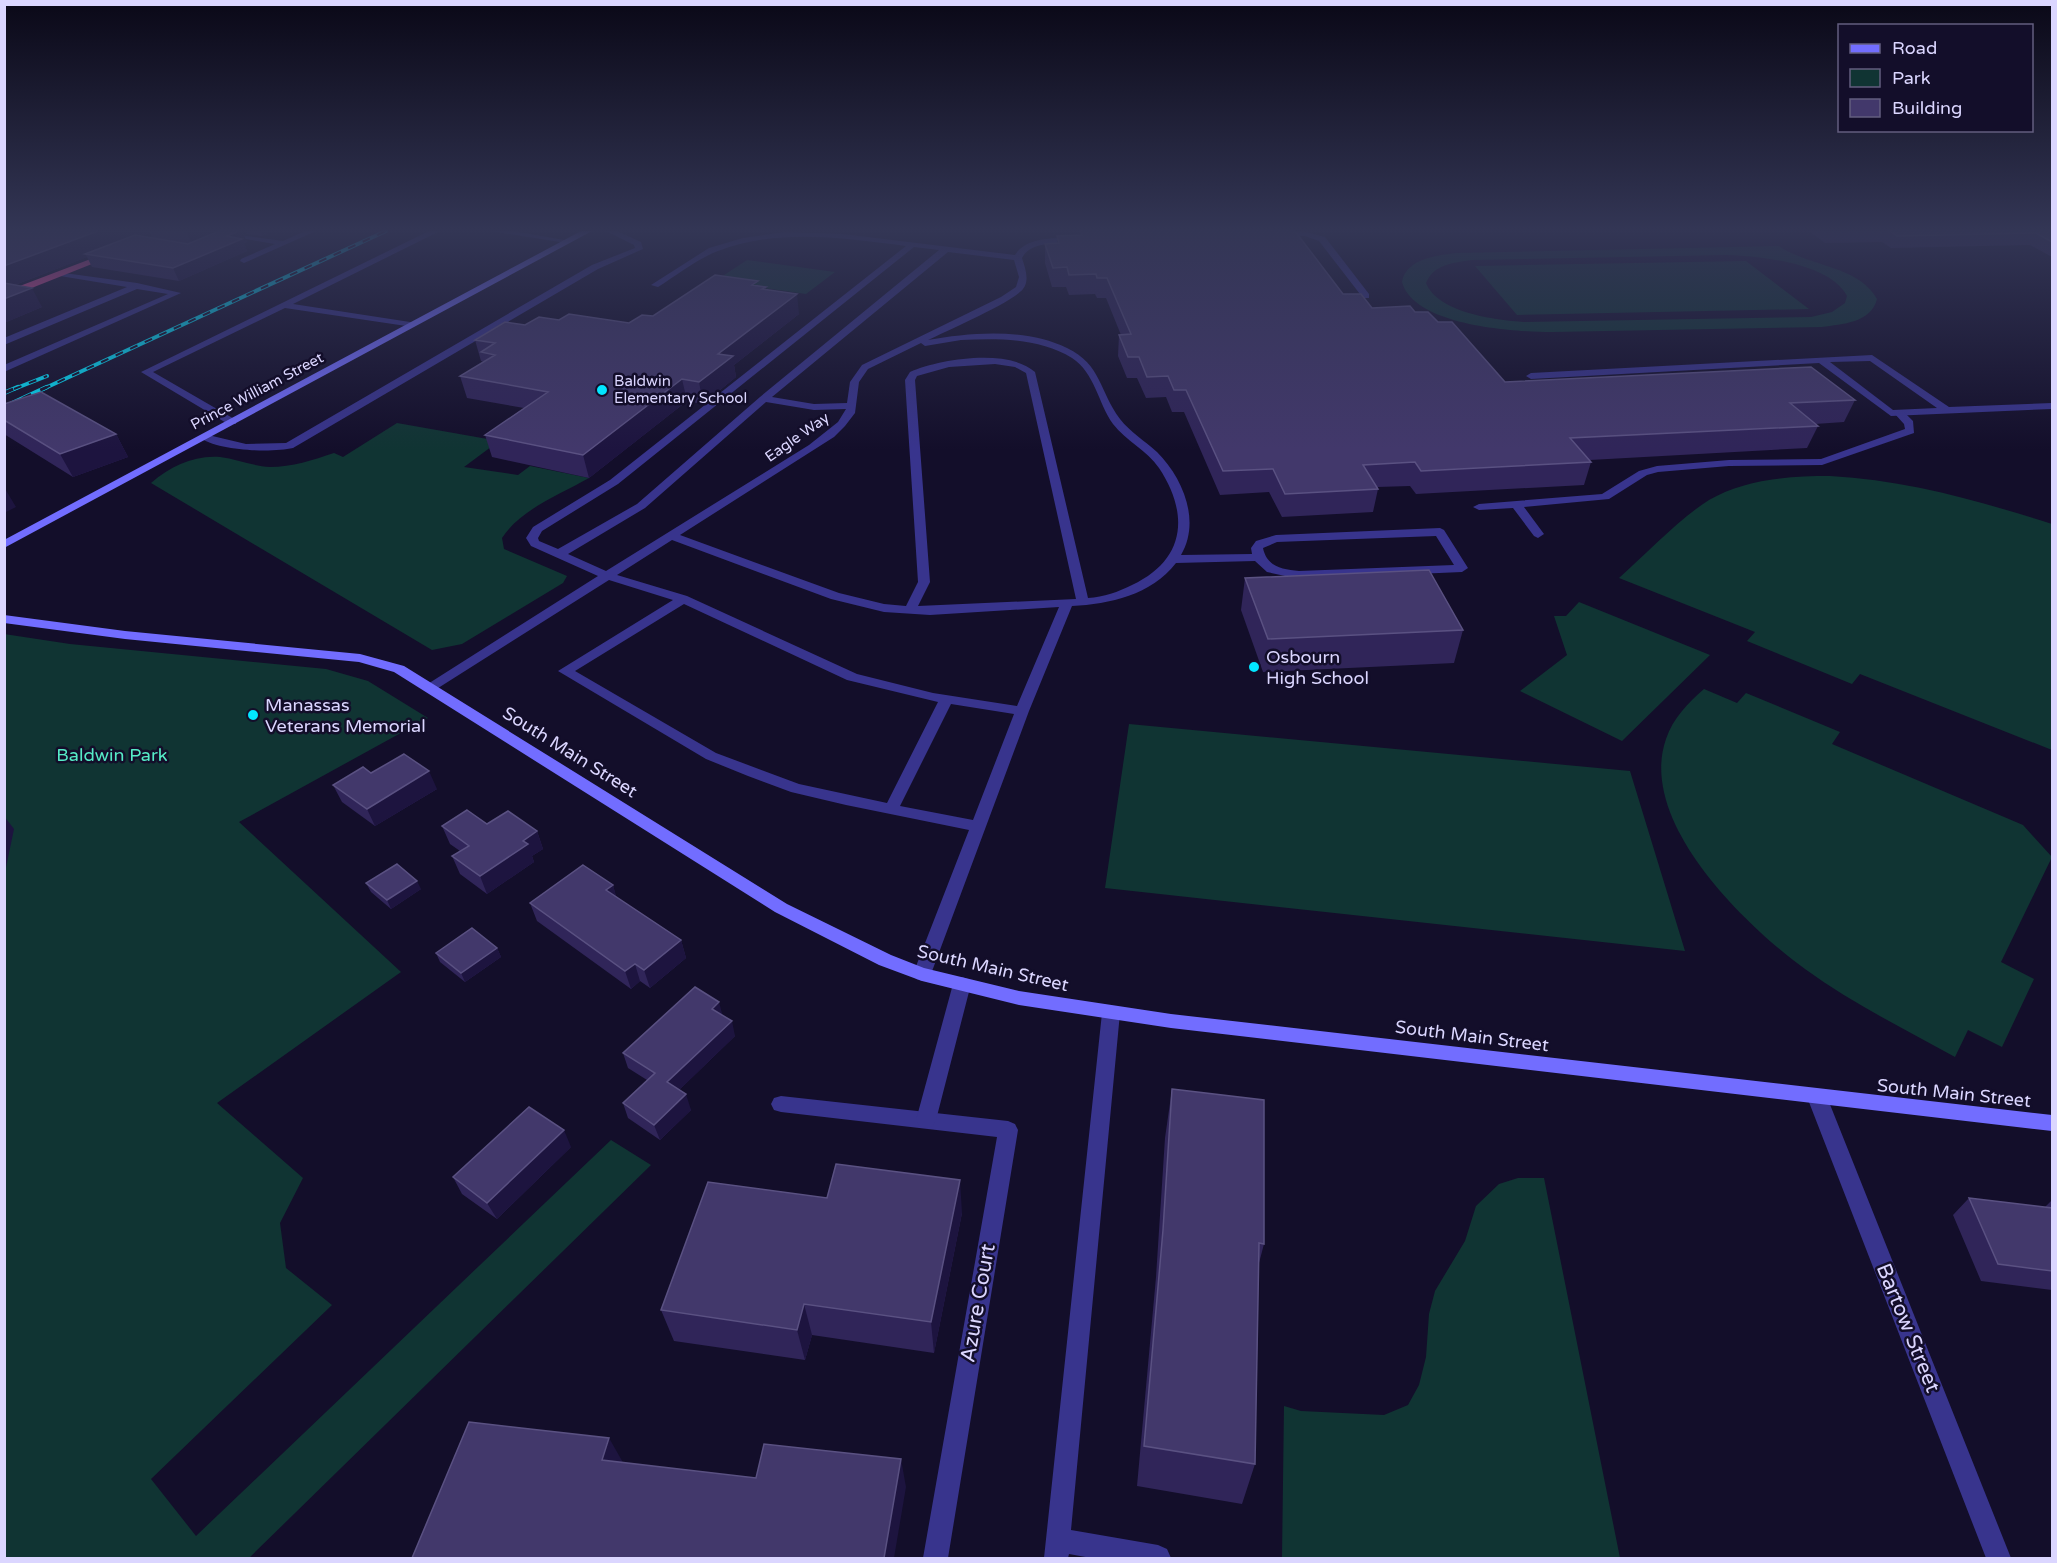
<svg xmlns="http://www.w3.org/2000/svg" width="2057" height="1563" font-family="'Varela Round',sans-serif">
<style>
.green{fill:#103433;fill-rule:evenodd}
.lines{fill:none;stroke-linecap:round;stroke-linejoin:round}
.lane{fill:#38348d;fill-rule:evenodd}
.street{fill:#38348d;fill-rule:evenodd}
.secondary{fill:#726dff;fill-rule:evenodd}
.highway{fill:#ff51a4;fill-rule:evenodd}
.rail-far1-casing{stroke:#02e5ff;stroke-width:4}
.rail-casing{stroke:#02e5ff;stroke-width:4.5}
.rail-far1{stroke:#130e2a;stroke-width:2;stroke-dasharray:8;stroke-linecap:butt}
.rail{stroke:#130e2a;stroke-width:3;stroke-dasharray:10;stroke-linecap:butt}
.wall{fill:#302559;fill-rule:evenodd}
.shaded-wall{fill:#1d143f}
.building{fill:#42386b;stroke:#5a5182;stroke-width:1.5}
.poi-dot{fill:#02e5ff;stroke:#130e2a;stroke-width:2}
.labels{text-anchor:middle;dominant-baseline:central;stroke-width:5;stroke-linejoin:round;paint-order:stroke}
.far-poi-label{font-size:15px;fill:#dbd6ff;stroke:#130e2a;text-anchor:start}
.far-street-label{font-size:15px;fill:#dbd6ff;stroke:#130e2a}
.poi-label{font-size:18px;fill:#dbd6ff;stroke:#130e2a;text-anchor:start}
.street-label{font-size:18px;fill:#dbd6ff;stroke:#130e2a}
.park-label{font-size:18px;fill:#56ebc7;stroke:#130e2a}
.near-street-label{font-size:21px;fill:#dbd6ff;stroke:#130e2a}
</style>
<rect width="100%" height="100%" fill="#130e2a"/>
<path class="green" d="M1779 246C1809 267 1858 265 1877 299 1871 323 1842 324 1822 327L1552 332C1515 332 1414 326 1402 282 1406 258 1439 255 1457 253ZM1726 255C1759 256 1830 263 1847 296L1845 303 1832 312 1811 317 1524 322C1496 320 1438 313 1426 283 1434 264 1453 263 1472 260Z
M747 260 835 272 806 294 715 281Z
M1746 261 1809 309 1517 315 1475 266Z
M397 423 499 441 464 467 518 475 530 466 589 478C559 495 521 509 502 538L504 549 567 576 563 583 462 644 432 650 151 483C171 466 194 455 220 457 237 459 252 466 270 467 292 467 313 460 334 453L343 457Z
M1830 476C1907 480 1979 501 2052 524V750L1860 674 1852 684 1747 641 1755 632 1619 578C1645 555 1680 518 1709 500 1745 479 1789 476 1830 476Z
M1579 602 1710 655 1622 741 1520 691 1567 655 1554 616H1566Z
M4 634 70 644 326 669 368 681 428 718 239 822 401 972 217 1103 303 1178 280 1223 286 1268 332 1305 151 1479 196 1536 611 1140 651 1165 249 1558H5Z
M1704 689 1737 703 1746 693 1840 732 1832 744 2023 825 2052 857 2001 962 2034 979 2002 1047 1968 1030 1955 1057C1904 1029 1852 1003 1805 969 1746 926 1637 822 1666 739 1673 718 1688 703 1704 689Z
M1129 724 1630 771 1685 951 1105 888Z
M1518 1178H1544L1620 1558H1282L1284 1406 1301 1411 1384 1415 1408 1405 1419 1385 1426 1357 1429 1314 1435 1291 1465 1241 1476 1206 1499 1184Z"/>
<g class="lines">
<path class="lane" d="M305 231H316L244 263 240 261 241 259 275 244 228 236 232 234 283 241Z
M429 231H440L293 304 410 322 413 323V327L285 308 153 372 236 420V424H228L141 372Z
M490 231H513L570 241 566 243Z
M606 231H617L641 242 643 249 598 269 293 448C271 453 217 451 199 437L204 434 246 444 286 443 592 265 635 248 634 245Z
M1275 231 1306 232 1325 237 1369 294V298H1363L1319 241 1305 236 1278 235 1274 233Z
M785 232 843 234 1015 255C1026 236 1061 237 1080 239V243H1077C1060 244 1031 240 1022 258 1025 268 1030 280 1023 289 1013 302 946 331 928 340 972 332 1026 328 1067 348 1102 365 1099 391 1120 419 1130 432 1145 441 1157 452 1183 478 1201 521 1181 555L1252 554 1251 548 1256 541 1276 535 1440 528 1444 530 1468 568 1462 572 1299 579 1267 572 1255 561 1176 563C1151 595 1110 604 1072 606L1029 711 931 974 928 979 922 981 916 979 913 974 969 830 846 805 791 792 748 776 706 759 558 671 673 600 609 580 435 690 430 691 423 687 598 576 531 546 526 538 533 527 610 480 906 246C843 238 778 228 718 251 697 259 677 275 658 287L651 285 709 248 743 238ZM914 247 939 250 760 397 637 504 558 549 539 541 538 538 542 531 618 484ZM948 252 1014 260 1019 277 1016 287 1001 297 862 365 850 382 847 403 814 404 772 397ZM961 340C998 338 1040 338 1072 358 1095 373 1098 403 1113 424 1126 441 1147 450 1159 468 1190 515 1185 560 1132 585 1118 592 1104 597 1088 598L1035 372C1008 348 940 359 910 372L905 380 918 582 906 606 884 604 839 593 680 535 834 437 845 426 855 413 859 382 868 369 921 343 925 346ZM995 364 1015 367 1026 373 1076 599 918 606 930 582 915 380 917 376 949 367ZM766 402 814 410 846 409 838 422 809 445 606 571 568 554 645 508ZM1436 536 1454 565 1299 571C1282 569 1267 567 1263 548L1277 542ZM672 540 831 599 884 612 930 615 1059 607 1017 706 933 693 857 674 687 596 617 575ZM684 604 847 680 938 702 887 803 799 784 716 753 575 671ZM951 704 1014 714 973 820 900 806Z
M57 272 137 283 181 293 4 372V365L168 294 137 289 4 345V338L127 287 60 276 56 274Z
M1872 355 1949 407 2052 403V409L1891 416 1819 363 1531 379 1526 376 1531 373ZM1870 361 1937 408 1893 410 1830 362Z
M1111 1006 1117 1008 1120 1013 1071 1530 1158 1545 1167 1549 1171 1558H1091L1069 1554 1068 1558H1044L1102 1013 1105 1008Z
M781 1096 1008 1121 1015 1124 1018 1130 948 1558H923L997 1137 781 1112 774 1110 771 1104 774 1098Z"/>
<path class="street" d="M1895 411H1903L1913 421 1914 433 1822 465 1729 466 1658 472 1647 475 1609 499 1524 507 1544 534 1538 538 1534 536 1513 508 1479 510 1473 507 1479 504 1602 494 1639 471 1657 466 1729 460 1821 459 1905 429 1904 424 1894 413Z
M962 977 968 979 971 984 936 1120 933 1126 926 1128 919 1126 916 1120 953 984 956 979Z
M1817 1089 1824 1091 1827 1097 2011 1558H1986L1807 1097 1810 1091Z"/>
<path class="secondary" d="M581 231H592L4 548V540Z
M4 615 125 631 360 654 404 666 787 904 891 955 924 968 1019 991 1171 1014 2052 1115V1131L1171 1028 1019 1005 922 981 879 965 775 912 394 672 359 662 125 639 4 623Z"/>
<path class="highway" d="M109 252 117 254 4 299V292Z"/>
<defs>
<path id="rail-far1" d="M14 389 47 376
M43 389 386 231"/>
<path id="rail" d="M4 393 18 387
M4 407 47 387"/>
</defs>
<use href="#rail-far1" class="rail-far1-casing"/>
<use href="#rail" class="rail-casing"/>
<use href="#rail-far1" class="rail-far1"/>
<use href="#rail" class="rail"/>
</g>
<path class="wall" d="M4 231H242L247 242 244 243 247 251 179 281 92 267 87 257 15 285 42 307 4 323ZM150 233 152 238 142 236Z
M246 231H273L262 236 247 234Z
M1080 231 1343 294 1372 308 1415 312 1438 322 1505 382 1855 400 1844 422 1815 424 1818 426 1807 448 1590 460 1591 462 1584 485 1416 494 1410 486 1377 487 1378 489 1373 512 1282 517 1269 492 1220 495 1184 412H1172L1166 397 1146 398 1137 378H1127L1118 356 1119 335H1121L1106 298H1097L1095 294 1069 295 1066 287H1052L1045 263V244L1057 243V236L1080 235Z
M1809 231H2052V257L2030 245 1891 248 1882 242 1825 243Z
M758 286 766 287V289L799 314 734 365 736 377 703 404 687 401 589 478 492 457 485 435 524 408 467 398 460 376 484 362 481 361 475 340 525 325 559 320 629 323Z
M4 404 116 434 128 457 73 477 4 434Z
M1245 578 1463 630 1454 663 1263 672 1241 610Z
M333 785 437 789 375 826 342 802Z
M487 824 537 831 543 849 532 856 534 862 487 894 460 874 452 856 460 851 450 844 442 826Z
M366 883 421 889 391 909 371 892Z
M613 885 616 897 681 940 686 958 650 988 640 981 631 989 537 921 530 903Z
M497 948 501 957 465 982 440 962 436 953Z
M723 1016 735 1036 679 1090 691 1110 660 1140 628 1118 623 1103 647 1080 628 1068 623 1053Z
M1172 1089 1264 1244 1259 1263 1255 1464 1242 1504 1137 1486 1156 1277 1165 1138Z
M571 1147 497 1219 462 1194 453 1177Z
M827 1198 962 1213 934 1353 812 1335 805 1360 674 1341 661 1310Z
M1969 1198 2045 1207 2052 1200V1290L1981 1281 1953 1215Z"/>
<path class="shaded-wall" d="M98 231H150V233L92 255 85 254 87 257 4 289V266Z
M186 231H230L193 247Z
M239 231H242L247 242 244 243 247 251 179 281 173 268 227 236Z
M260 231H273L262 236Z
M32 288 42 307 4 323V299Z
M797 294 799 314 734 365 736 377 703 404 699 382 718 354Z
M682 379 687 401 589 478 583 455Z
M116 434 128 457 73 477 60 454Z
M4 487 16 507 4 513Z
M429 771 437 789 375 826 367 809Z
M4 816 14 829 4 877Z
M537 831 543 849 532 856 534 862 487 894 480 876 523 841Z
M417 881 421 889 391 909 387 900Z
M613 885 618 903 606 890Z
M681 940 686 958 650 988 644 970Z
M497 948 501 957 465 982 461 973Z
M635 964 640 981 631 989 625 971Z
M719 1002 723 1017 712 1009Z
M732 1021 735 1036 672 1097 667 1082Z
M686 1094 691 1110 660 1140 654 1125Z
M564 1130 571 1147 497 1219 487 1203Z
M960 1180 962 1213 934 1353 931 1322Z
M804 1304 812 1335 805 1360 797 1330Z
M609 1438 625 1466 602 1460Z
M901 1459 906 1487 894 1558H884Z"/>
<path class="building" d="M4 231H98L4 266Z
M219 231H239L227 236 242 239 173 268 85 254 135 235 188 244Z
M1080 231H1295L1343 294H1361L1372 308 1410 306 1415 312H1428L1438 322H1452L1505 382 1811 367 1855 400 1790 403 1818 426 1570 438 1591 462 1421 471 1415 462 1363 465 1378 489 1285 494 1273 469 1223 471 1186 390H1174L1168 376 1147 377 1139 357H1128L1119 335 1131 334 1107 278H1097L1096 274 1069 275 1067 267 1053 268 1045 244 1059 243 1057 236 1082 235Z
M1890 231H2052V242L2036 233 1897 236Z
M715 275 758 281 752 285 766 287 762 289 797 294 718 354 733 356 699 382 682 379 583 455 485 435 548 392 460 376 495 355 481 352 495 343 475 340 505 322 525 325 539 317 559 320 569 314 629 323 642 315 653 316Z
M4 283 32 288 4 299Z
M41 392 116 434 60 454 4 420V404Z
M1429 570 1463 630 1268 639 1245 578Z
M404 754 429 771 367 809 333 785 363 767 371 773Z
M467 810 487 824 508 811 537 831 523 841 528 844 480 876 452 856 469 846 442 826Z
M397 864 417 881 387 900 366 883Z
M583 865 613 885 606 890 681 940 644 970 635 964 625 971 530 903Z
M472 928 497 948 461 973 436 953Z
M695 987 719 1002 712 1009 732 1021 667 1082 686 1094 654 1125 623 1103 655 1073 623 1053Z
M1172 1089 1264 1100V1244L1259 1243 1255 1464 1144 1446 1163 1230Z
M529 1107 564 1130 487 1203 453 1177Z
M836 1164 960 1180 931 1322 804 1304 797 1330 661 1310 708 1182 827 1198Z
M1969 1198 2052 1208V1271L1998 1264Z
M469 1422 609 1438 602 1460 756 1478 764 1444 901 1459 884 1558H412Z"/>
<linearGradient id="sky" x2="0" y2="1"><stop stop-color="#0a0817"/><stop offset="0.51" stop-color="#333655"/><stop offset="1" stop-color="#333655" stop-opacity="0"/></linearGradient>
<rect width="2057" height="450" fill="url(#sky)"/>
<g class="poi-dot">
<circle cx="602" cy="390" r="6"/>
<circle cx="1254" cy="667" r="6"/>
<circle cx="253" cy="715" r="6"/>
</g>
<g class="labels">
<g class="far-poi-label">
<text x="614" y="381">Baldwin<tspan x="614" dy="17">Elementary School</tspan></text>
</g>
<g class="far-street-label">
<text transform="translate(257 391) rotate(-28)">Prince William Street</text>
<text transform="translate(797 437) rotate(-35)">Eagle Way</text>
</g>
<g class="poi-label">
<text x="1266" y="657">Osbourn<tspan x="1266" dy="21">High School</tspan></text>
<text x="265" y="705">Manassas<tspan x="265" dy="21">Veterans Memorial</tspan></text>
</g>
<g class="street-label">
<text transform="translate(570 752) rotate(32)">South Main Street</text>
<text transform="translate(993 968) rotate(13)">South Main Street</text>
<text transform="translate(1472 1036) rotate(7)">South Main Street</text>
<text transform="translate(1954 1093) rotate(6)">South Main Street</text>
</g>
<g class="park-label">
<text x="112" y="755">Baldwin Park</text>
</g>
<g class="near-street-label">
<text transform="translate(978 1303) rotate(-80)">Azure Court</text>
<text transform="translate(1908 1328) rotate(68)">Bartow Street</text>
</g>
</g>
<rect width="2057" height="1563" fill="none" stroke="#dbd6ff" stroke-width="12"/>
<rect x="1838" y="24" width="195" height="108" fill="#130e2a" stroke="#635e7f" stroke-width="1.5"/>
<rect x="1850" y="44" width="30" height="9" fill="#726dff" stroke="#635e7f" stroke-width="1.5"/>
<text x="1892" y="54" font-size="18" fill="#dbd6ff">Road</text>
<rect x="1850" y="69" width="30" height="18" fill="#103433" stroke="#635e7f" stroke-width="1.5"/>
<text x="1892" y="84" font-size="18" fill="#dbd6ff">Park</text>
<rect x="1850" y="99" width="30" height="18" fill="#42386b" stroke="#635e7f" stroke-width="1.5"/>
<text x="1892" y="114" font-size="18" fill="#dbd6ff">Building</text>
</svg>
